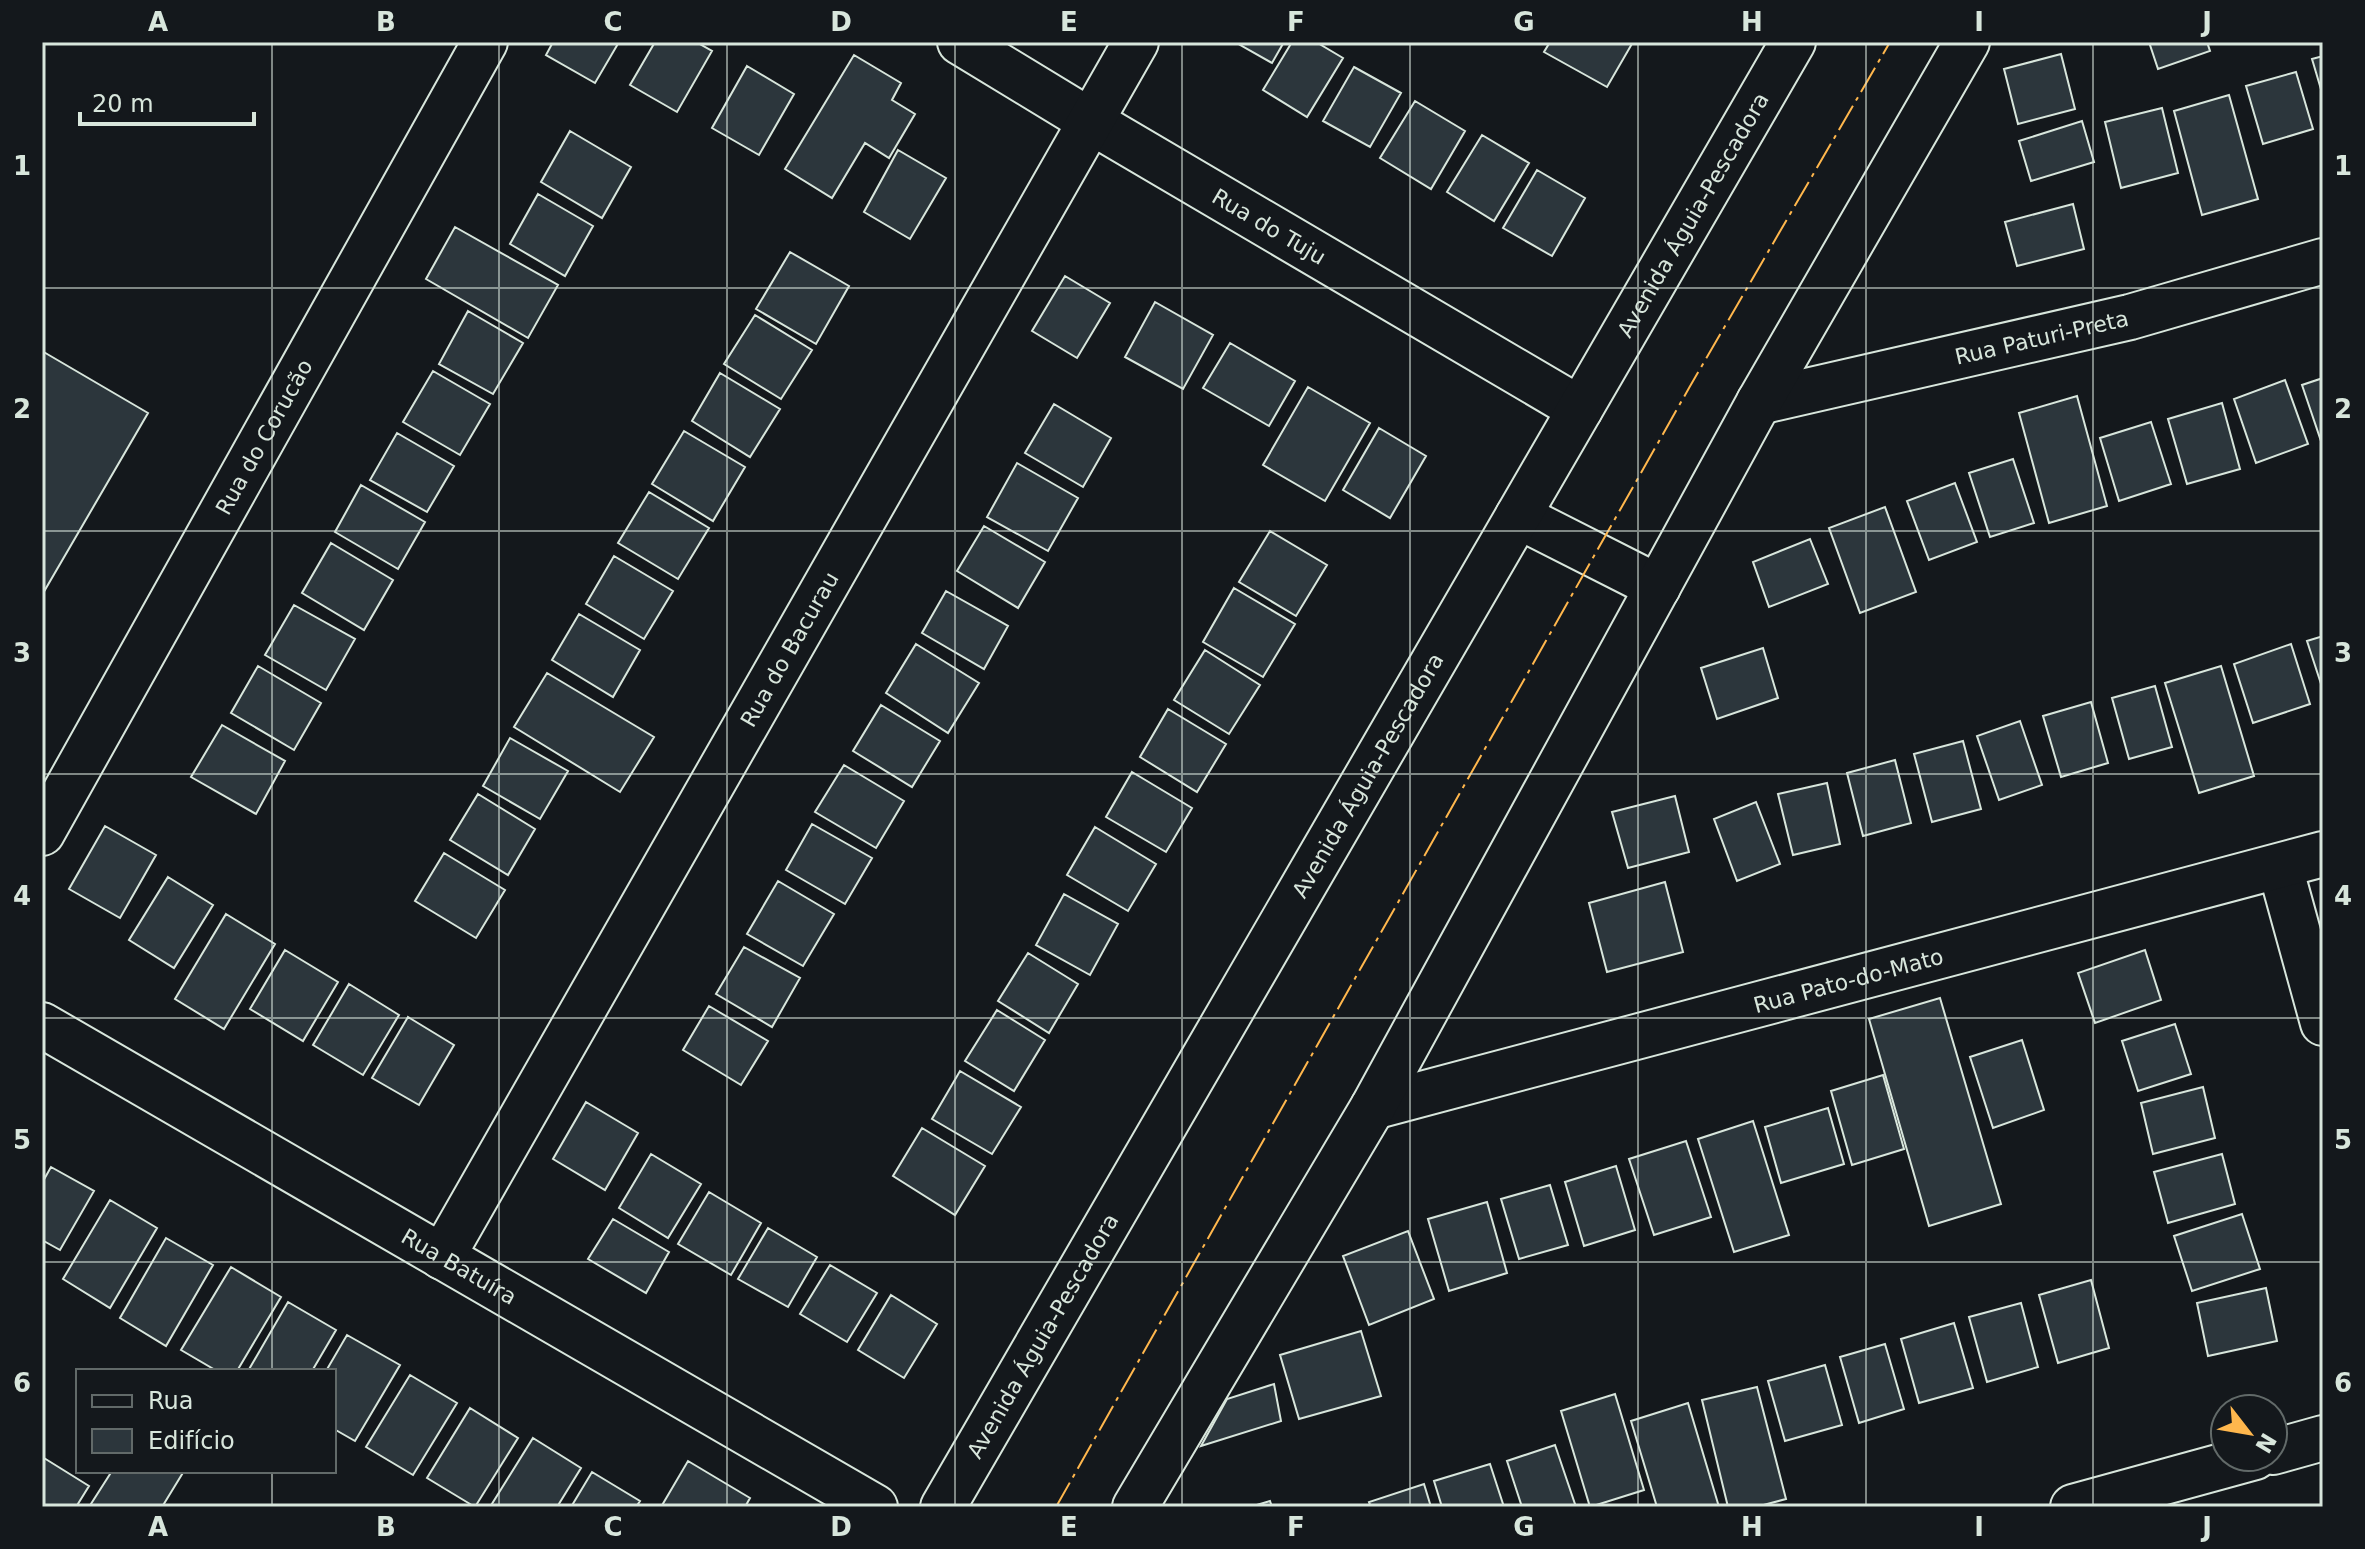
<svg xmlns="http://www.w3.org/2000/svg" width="2365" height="1549" font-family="'DejaVu Sans',sans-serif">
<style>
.building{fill:#2c363c;stroke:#d8e6dc;stroke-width:2}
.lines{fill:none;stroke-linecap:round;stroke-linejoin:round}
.street-casing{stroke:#d8e6dc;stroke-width:48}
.street{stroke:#14181c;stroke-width:44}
.power{stroke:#ffb74d;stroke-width:2;stroke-dasharray:28 6 4 6;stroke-linecap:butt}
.grid{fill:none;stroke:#d8e6dc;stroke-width:2;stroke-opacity:0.55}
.labels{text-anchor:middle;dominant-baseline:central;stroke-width:6;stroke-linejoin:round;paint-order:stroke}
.street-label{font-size:22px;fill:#d8e6dc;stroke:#14181c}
.neatline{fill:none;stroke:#d8e6dc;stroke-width:3}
.grid-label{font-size:26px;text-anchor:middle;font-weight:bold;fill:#d8e6dc}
</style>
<rect width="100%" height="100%" fill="#14181c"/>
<path class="building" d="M553 42H619L595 83 546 55Z
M655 42H696L712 51 677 112 630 85Z
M1235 42H1284L1272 63Z
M1292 42H1316L1343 58 1307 117 1263 90Z
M1550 42H1633L1607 87 1544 52Z
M2149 42H2207L2210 51 2158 69Z
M2061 54 2075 109 2018 124 2004 69Z
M854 55 901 83 892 100 915 114 889 158 865 143 832 198 785 169Z
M2323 56V96L2312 59Z
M747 66 794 94 759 155 712 128Z
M1354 67 1401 93 1370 147 1323 121Z
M2296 72 2313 129 2263 144 2246 86Z
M2229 95 2258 199 2202 215 2174 111Z
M1415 101 1465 131 1431 189 1380 158Z
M2162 108 2178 173 2121 188 2105 122Z
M2082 121 2094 162 2031 181 2019 141Z
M570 131 631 167 602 218 541 182Z
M1482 135 1529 163 1494 221 1447 192Z
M898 150 946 178 910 239 864 212Z
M1537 170 1585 198 1552 256 1503 228Z
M538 194 593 226 565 276 510 244Z
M2073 204 2084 249 2017 266 2005 222Z
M455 227 558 285 528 338 426 279Z
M790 252 849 286 816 344 756 309Z
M1065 276 1110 303 1077 358 1032 331Z
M1155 302 1213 335 1183 389 1125 357Z
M468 311 523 343 493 394 439 364Z
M755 315 812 350 781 399 724 364Z
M1230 343 1295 381 1269 426 1203 388Z
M42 351 148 413 42 595Z
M433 371 490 404 460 455 403 422Z
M720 373 780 409 750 457 692 421Z
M2323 378V440L2321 441 2302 385Z
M2285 380 2308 444 2256 463 2234 399Z
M1308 387 1370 423 1325 501 1263 465Z
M2077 396 2107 506 2049 523 2019 413Z
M2222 403 2240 469 2187 484 2168 419Z
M1054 404 1111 438 1083 487 1025 453Z
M2151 422 2171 484 2119 501 2100 438Z
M1379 428 1426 456 1390 518 1343 490Z
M684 431 745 467 713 521 652 484Z
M397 433 454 466 427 512 370 480Z
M2013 459 2034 523 1990 537 1969 473Z
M1017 463 1078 498 1048 551 987 517Z
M1955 483 1977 542 1929 560 1907 501Z
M361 485 425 522 398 569 335 532Z
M649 492 709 528 678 579 618 543Z
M1885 507 1916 592 1860 613 1829 528Z
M984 526 1045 562 1018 608 957 571Z
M1270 531 1327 565 1296 616 1239 582Z
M1810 539 1828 584 1769 607 1753 562Z
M331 543 393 580 364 630 302 593Z
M614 556 673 591 644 639 586 604Z
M1234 588 1295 624 1263 677 1203 642Z
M946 591 1008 626 984 669 922 633Z
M294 605 355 639 326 690 265 655Z
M579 614 640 650 613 697 552 660Z
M2323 636V690L2307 641Z
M916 644 979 683 948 733 886 693Z
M2291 644 2310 704 2253 723 2234 664Z
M1763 648 1778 698 1717 719 1701 668Z
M1205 650 1260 685 1229 734 1174 700Z
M258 666 321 703 294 750 231 713Z
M2221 666 2254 776 2199 793 2165 683Z
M547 673 654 737 620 792 514 727Z
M2155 686 2172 747 2129 759 2112 698Z
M2091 702 2108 763 2061 777 2043 716Z
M881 705 940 741 912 787 853 751Z
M1168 709 1226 744 1197 792 1140 757Z
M2020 721 2042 785 1999 800 1977 736Z
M222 725 285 761 256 814 191 777Z
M510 738 568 771 540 819 483 786Z
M1963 741 1981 809 1932 822 1914 754Z
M1895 760 1911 823 1863 836 1847 773Z
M844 765 904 801 876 848 815 812Z
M1132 772 1192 808 1166 852 1106 817Z
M1827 783 1840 844 1793 855 1778 794Z
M478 794 535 829 508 875 450 840Z
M1675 796 1689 852 1628 868 1612 812Z
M1756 802 1780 864 1737 881 1714 819Z
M812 824 872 858 845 904 786 870Z
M105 826 156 855 120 918 69 889Z
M1095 827 1156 864 1128 911 1067 875Z
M444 853 505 890 476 938 415 901Z
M168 877 213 905 174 968 129 940Z
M778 881 834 914 803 966 747 934Z
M1665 882 1683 952 1607 972 1589 903Z
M1064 894 1118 924 1090 975 1036 945Z
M226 914 275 944 224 1029 175 999Z
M744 947 800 978 772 1027 716 994Z
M285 950 338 982 303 1041 250 1009Z
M2145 950 2161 1000 2095 1023 2078 973Z
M1028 953 1078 984 1049 1033 998 1001Z
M349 984 399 1015 363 1075 313 1045Z
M1940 998 2001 1204 1929 1226 1869 1019Z
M709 1006 768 1041 741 1085 683 1050Z
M997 1010 1045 1040 1014 1091 965 1061Z
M408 1017 454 1045 419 1105 372 1078Z
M2175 1024 2191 1074 2138 1091 2122 1041Z
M2022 1040 2044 1110 1993 1128 1970 1057Z
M960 1071 1021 1107 992 1154 932 1119Z
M1883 1075 1904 1149 1852 1165 1831 1091Z
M2203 1087 2215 1138 2153 1154 2141 1103Z
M586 1102 638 1133 605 1190 553 1159Z
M1828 1108 1844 1164 1781 1183 1765 1127Z
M1753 1121 1789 1235 1734 1252 1698 1139Z
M922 1128 985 1166 955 1215 893 1176Z
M1686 1141 1711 1217 1654 1235 1629 1159Z
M651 1154 701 1184 668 1238 619 1208Z
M2222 1154 2235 1204 2168 1223 2154 1172Z
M1616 1166 1635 1230 1584 1246 1565 1182Z
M51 1167 94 1191 60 1250 42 1240V1183Z
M1550 1185 1568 1245 1519 1259 1501 1199Z
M709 1192 761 1223 731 1275 678 1244Z
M110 1200 157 1228 110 1308 63 1279Z
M1487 1202 1507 1273 1449 1291 1428 1219Z
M2242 1214 2260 1269 2192 1291 2174 1236Z
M613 1219 669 1252 646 1293 588 1259Z
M768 1228 817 1257 788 1307 738 1279Z
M1408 1231 1434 1299 1369 1325 1343 1256Z
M166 1238 213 1265 166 1346 120 1318Z
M830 1265 877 1293 847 1342 800 1314Z
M231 1267 281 1297 237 1371H217L181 1350Z
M2091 1280 2109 1348 2058 1363 2039 1295Z
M2266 1288 2277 1341 2208 1356 2197 1303Z
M891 1295 937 1324 904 1378 858 1350Z
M288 1302 336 1330 312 1371H248Z
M2021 1303 2038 1367 1987 1382 1969 1317Z
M1954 1323 1973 1388 1919 1403 1901 1339Z
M1361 1331 1381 1396 1299 1419 1280 1355Z
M347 1335 400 1365 355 1441 334 1429V1371H326Z
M1885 1344 1904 1409 1859 1423 1840 1357Z
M1825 1365 1842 1425 1785 1441 1768 1381Z
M410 1375 457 1403 413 1475 366 1447Z
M1274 1384 1281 1421 1201 1446 1227 1399Z
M1757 1387 1786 1499 1756 1507H1728L1702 1400Z
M1615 1394 1644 1490 1590 1507 1561 1411Z
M1688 1403 1719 1507H1657L1631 1421Z
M470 1408 518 1438 475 1507 427 1478Z
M533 1438 581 1468 557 1507H490Z
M1555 1445 1576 1507H1522L1507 1461Z
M44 1458 89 1486 76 1507H42V1461Z
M688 1461 750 1498 745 1507H661Z
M1490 1464 1504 1507H1442L1434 1481Z
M112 1471H184L162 1507H89Z
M592 1472 640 1501 636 1507H571Z
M1424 1484 1431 1507H1371L1369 1502Z
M1270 1501 1272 1507H1250Z"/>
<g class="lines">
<defs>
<g id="street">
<path id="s1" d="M960 42 1090 121 1580 409"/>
<path id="s2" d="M1759 402 2130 317 2323 261"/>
<path d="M1518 516 1658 587"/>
<path id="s3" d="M42 833 485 42"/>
<path d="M2280 867 2323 1023"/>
<path id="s4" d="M42 1025 875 1507"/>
<path id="s5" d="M1373 1107 2323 854"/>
<path id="s6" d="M442 1257 1136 42"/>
<path d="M2273 1452 2323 1438"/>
<path id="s7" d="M943 1507 1793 42"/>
<path d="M1135 1507 1373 1107 1759 402 1967 42"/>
<path d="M2073 1507 2255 1457"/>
</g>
</defs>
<use href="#street" class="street-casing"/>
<use href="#street" class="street"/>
<path class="power" d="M1056 1507 1689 388 1890 42"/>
</g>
<path class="grid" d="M272 42V1371M499 42V1507M727 42V1507M955 42V1507M1182 42V1507M1410 42V1507M1638 42V1507M1866 42V1507M2093 42V1507M42 288H2323M42 531H2323M42 774H2323M42 1018H2323M42 1262H2323M272 1471V1507"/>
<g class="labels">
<g class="street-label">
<text stroke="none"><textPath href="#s7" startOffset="1494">Avenida Águia-Pescadora</textPath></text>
<text stroke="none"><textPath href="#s1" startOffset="360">Rua do Tuju</textPath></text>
<text stroke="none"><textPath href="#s2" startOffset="290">Rua Paturi-Preta</textPath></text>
<text stroke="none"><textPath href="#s3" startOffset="454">Rua do Corucão</textPath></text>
<text stroke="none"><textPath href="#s6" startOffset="700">Rua do Bacurau</textPath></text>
<text stroke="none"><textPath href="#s7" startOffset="846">Avenida Águia-Pescadora</textPath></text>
<text stroke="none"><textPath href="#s5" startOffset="492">Rua Pato-do-Mato</textPath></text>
<text stroke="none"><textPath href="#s4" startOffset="482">Rua Batuíra</textPath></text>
<text stroke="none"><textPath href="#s7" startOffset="198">Avenida Águia-Pescadora</textPath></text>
</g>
</g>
<rect width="2365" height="1549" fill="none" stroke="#14181c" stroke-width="88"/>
<rect x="76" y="1369" width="260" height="104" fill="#14181c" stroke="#626a69" stroke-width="2"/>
<rect x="92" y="1395" width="40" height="12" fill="#14181c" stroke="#626a69" stroke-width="2"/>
<text x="148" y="1409" font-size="24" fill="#d8e6dc">Rua</text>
<rect x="92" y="1429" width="40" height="24" fill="#2c363c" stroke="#626a69" stroke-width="2"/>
<text x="148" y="1449" font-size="24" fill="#d8e6dc">Edifício</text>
<g transform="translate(2249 1433) rotate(121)"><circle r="38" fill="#14181c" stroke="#626a69" stroke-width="2"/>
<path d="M0-6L14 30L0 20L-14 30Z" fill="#ffb74d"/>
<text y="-12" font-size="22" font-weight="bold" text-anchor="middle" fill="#d8e6dc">N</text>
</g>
<path d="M80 112v12h174v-12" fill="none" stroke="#d8e6dc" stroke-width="4"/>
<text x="92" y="112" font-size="24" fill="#d8e6dc" stroke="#14181c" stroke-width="6" paint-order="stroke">20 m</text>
<rect x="44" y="44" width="2277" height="1461" class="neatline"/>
<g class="grid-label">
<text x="158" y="31">A</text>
<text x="386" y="31">B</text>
<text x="613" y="31">C</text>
<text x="841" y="31">D</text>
<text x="1069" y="31">E</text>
<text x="1296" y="31">F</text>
<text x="1524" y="31">G</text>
<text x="1752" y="31">H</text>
<text x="1979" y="31">I</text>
<text x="2207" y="31">J</text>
<text x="22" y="175">1</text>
<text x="2343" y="175">1</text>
<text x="22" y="418">2</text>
<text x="2343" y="418">2</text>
<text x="22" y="662">3</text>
<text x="2343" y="662">3</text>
<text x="22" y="905">4</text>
<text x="2343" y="905">4</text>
<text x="22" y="1149">5</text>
<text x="2343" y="1149">5</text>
<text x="22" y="1392">6</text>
<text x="2343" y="1392">6</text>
<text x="158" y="1536">A</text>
<text x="386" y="1536">B</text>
<text x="613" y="1536">C</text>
<text x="841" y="1536">D</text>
<text x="1069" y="1536">E</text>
<text x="1296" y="1536">F</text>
<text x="1524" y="1536">G</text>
<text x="1752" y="1536">H</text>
<text x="1979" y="1536">I</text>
<text x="2207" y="1536">J</text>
</g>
</svg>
